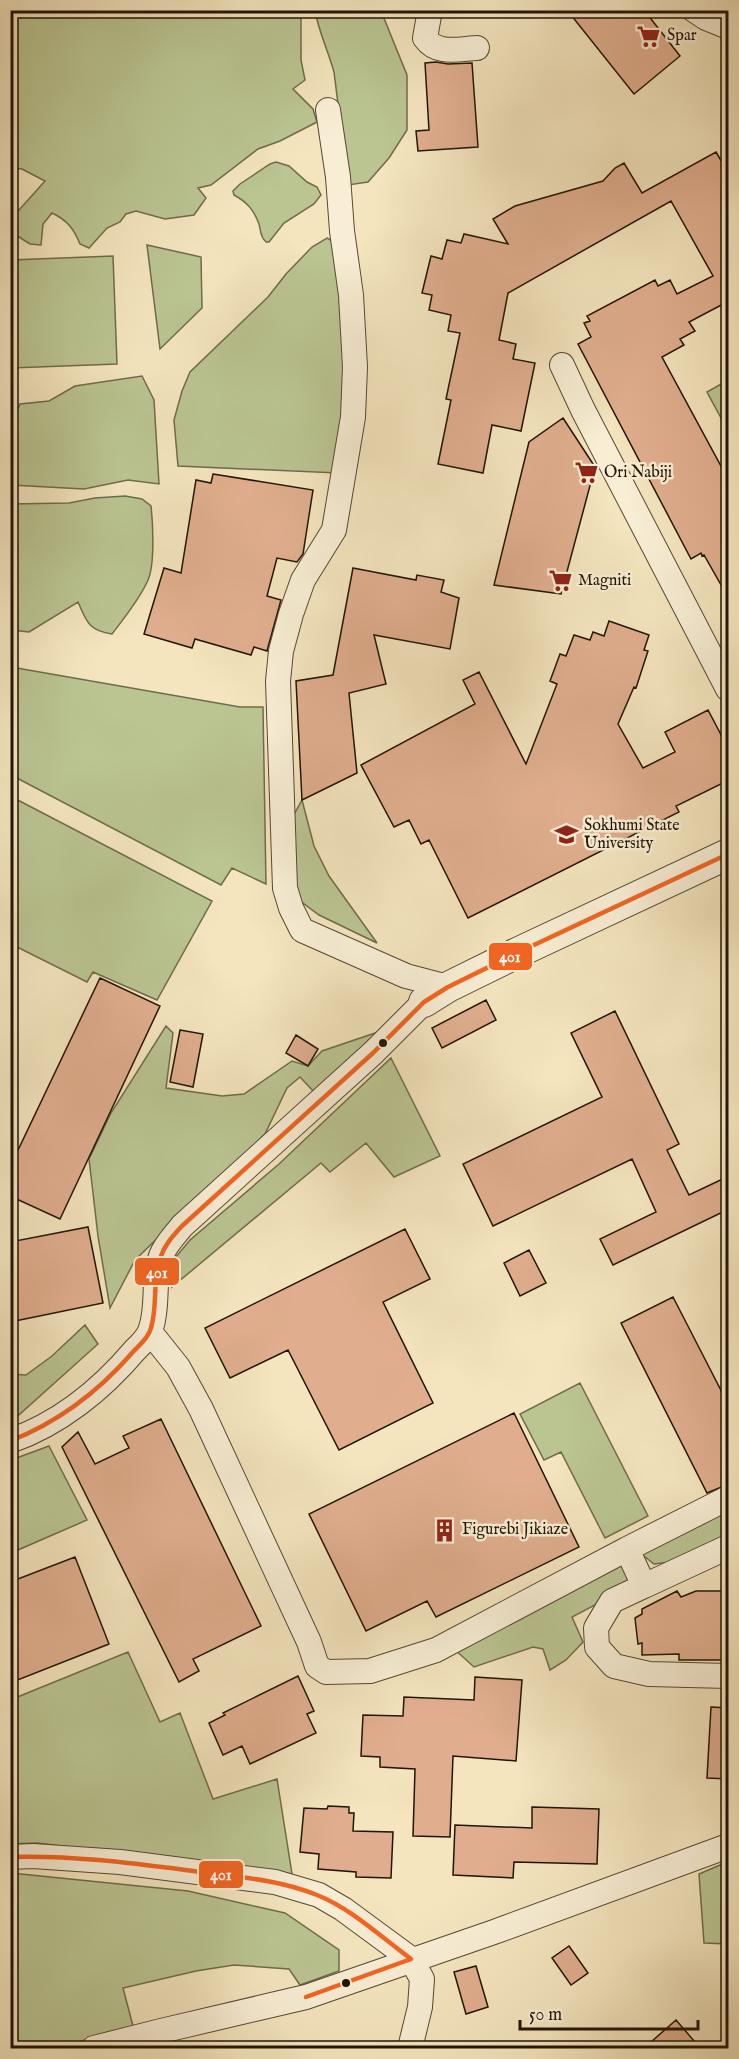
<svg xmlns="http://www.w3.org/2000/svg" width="739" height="2059" font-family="'IM FELL English',serif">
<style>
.green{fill:#bac592;stroke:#6e6c4b;stroke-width:1.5}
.building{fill:#e0ae8e;stroke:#211404;stroke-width:1.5}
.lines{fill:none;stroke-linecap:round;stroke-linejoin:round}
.minor-casing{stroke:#564832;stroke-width:26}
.tertiary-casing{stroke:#564832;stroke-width:32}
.minor{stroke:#f8eed5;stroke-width:24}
.tertiary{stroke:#f8eed5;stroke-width:30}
.bus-1-casing{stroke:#f8eed5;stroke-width:9}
.bus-1{stroke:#f26522;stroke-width:4.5}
.bus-dot{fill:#211404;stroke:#f8eed5;stroke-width:2}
.labels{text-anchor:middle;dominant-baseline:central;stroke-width:5;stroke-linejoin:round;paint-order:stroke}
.poi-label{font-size:16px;fill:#211404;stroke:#f8eed5;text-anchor:start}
.line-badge{stroke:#f8eed5;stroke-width:2}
.badge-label{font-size:16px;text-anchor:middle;font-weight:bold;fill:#fff}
</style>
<rect width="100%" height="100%" fill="#f4e5be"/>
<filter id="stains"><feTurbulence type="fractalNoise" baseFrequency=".00333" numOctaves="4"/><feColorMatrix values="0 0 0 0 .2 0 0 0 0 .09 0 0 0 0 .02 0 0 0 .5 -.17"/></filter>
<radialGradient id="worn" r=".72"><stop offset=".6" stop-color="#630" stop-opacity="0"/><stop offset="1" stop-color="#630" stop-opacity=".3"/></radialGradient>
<path class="green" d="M10 11H301V60L305 80 293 89 313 109 317 122 280 141 258 149 211 185 198 188 206 198 194 215 165 219 136 211 126 214 120 222 107 228 89 248 80 244C74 229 67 220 52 213L43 224 41 245 30 244 11 232V219L45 181 22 169 12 168 11 162Z
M315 11H381L407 75V130L389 158 368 182 348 185 334 72C328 51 319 32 315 11Z
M276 162 289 166 307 182 317 187 321 195 314 204 284 223 269 242H266C260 237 261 231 259 224 254 210 247 202 234 195L233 191 240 184 270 164Z
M327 238 334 242 337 253 345 373 338 473 178 466 174 420 182 391 190 372 268 297 286 274 312 247Z
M147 245 201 257 202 308 160 349Z
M113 256 117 364 11 368V260Z
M142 376 154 400 159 484 128 480 84 489 11 485V425L20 404 49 401 75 386Z
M728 380V431L707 392Z
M125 496 142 499 151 506C153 524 155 564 148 580 140 599 124 618 112 634 88 630 87 622 78 602L29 632 11 630V504L69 503 95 498Z
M11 667 240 707H263L266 884 232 868 221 885 11 775Z
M10 796 212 901 157 1000 93 972 87 982 11 944Z
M302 800 314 846 329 876 377 943 319 915 299 900 293 879 291 820Z
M166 1026 173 1033 166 1088 222 1096 244 1094 292 1061 308 1066 322 1051 381 1031 314 1092 300 1077 287 1088 265 1134 135 1260 110 1308 98 1236 89 1159 111 1113Z
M391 1058 440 1156 394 1177 366 1143 330 1172 321 1163 172 1287 175 1258 190 1240 279 1164Z
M85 1325 98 1344 11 1422V1374L26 1375 52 1356Z
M580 1383 648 1516 605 1538 561 1452 544 1460 520 1414Z
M49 1446 87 1520 11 1553V1460Z
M728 1509V1535L671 1562 654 1564 640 1553Z
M621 1561 630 1573 627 1588 572 1617 583 1642 566 1660 550 1670 543 1649 533 1647 474 1667 453 1648Z
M128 1652 160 1722 180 1713 213 1799 277 1779 292 1874 37 1843 11 1844 10 1700Z
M725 1863 728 1866V1944L704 1943 699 1874Z
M11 1873 188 1891 285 1913 339 1950V1971L300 1985 289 1969 234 1965 196 1971 123 1988 133 2026 58 2048H11Z"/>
<path class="building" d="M567 10H644L680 56 634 94Z
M436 62 448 64 472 63 478 147 418 151 416 131 429 130 425 63Z
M716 152 729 174V304L727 302 689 322 695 331 680 339 684 345 662 357 729 481V599L704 555 702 556 701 553 691 559 578 344 591 337 584 323 590 321 587 316 655 280 658 286 670 280 677 294 713 276 671 201 508 293 499 340 516 344 513 359 535 363 521 431 492 425 483 473 438 464 451 400 446 399 460 333 448 331 451 315 429 310 432 295 422 293 431 256 442 259 447 240 461 243 464 234 508 244 493 219 515 206 603 181 615 168 624 163 642 193Z
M563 418 595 467 561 594 494 585 529 442Z
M213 474 313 490 303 554 297 562 277 558 267 596 281 600 267 651 254 647 251 655 195 639 192 648 144 634 164 568 181 573 196 480 211 483Z
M353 568 416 580 417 575 444 580 441 592 459 598 450 649 374 635 386 684 349 693 357 773 302 800 296 681 333 675Z
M609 621 649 635 644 650 648 651 636 688 634 687 618 724 643 768 675 752 665 732 708 710 729 750V780L676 806 679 812 468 918 429 840 421 844 409 820 394 827 361 765 475 704 463 680 479 672 526 764 557 684 550 681 560 654 566 656 574 635 590 640 593 632 604 636Z
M100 978 160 1006 60 1219 10 1196V1167Z
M486 1000 496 1020 442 1048 432 1028Z
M615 1011 679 1144 667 1150 689 1195 729 1176V1209L613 1265 600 1239 656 1212 632 1159 493 1226 463 1164 602 1097 571 1033Z
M180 1030 203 1034 193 1087 170 1082Z
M296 1035 318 1049 308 1066 286 1053Z
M88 1227 103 1303 10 1322V1242Z
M405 1229 430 1279 383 1302 433 1403 339 1450 288 1350 230 1378 205 1328Z
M529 1250 546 1283 520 1296 504 1263Z
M673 1297 729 1406V1484L707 1493 621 1323Z
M514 1413 579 1547 436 1617 427 1601 366 1631 309 1514Z
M161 1419 261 1626 193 1659 199 1671 179 1682 62 1447 78 1432 95 1464 129 1448 123 1436Z
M75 1557 109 1644 10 1683V1582Z
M677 1591 681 1597 696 1591H729V1660H679V1654L642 1655V1643L638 1644 635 1618 642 1614V1609Z
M298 1676 314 1711 307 1714 316 1733 250 1764 242 1746 223 1755 209 1723 225 1715 223 1713Z
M475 1677 522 1680 516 1761 453 1756 450 1837 413 1836 415 1769 380 1767V1757L361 1756 363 1715 403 1716 404 1697 474 1700Z
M711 1707 729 1708V1779L707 1778Z
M328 1806 349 1807V1813H354L353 1831 393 1832 391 1878 356 1877V1872L318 1869 319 1854 300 1852 304 1808 327 1809Z
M532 1807 599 1809 597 1864 514 1862 513 1878 453 1875 455 1825 532 1828Z
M569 1946 588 1973 571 1985 552 1958Z
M476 1966 488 2007 466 2014 454 1972Z
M676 2020 701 2049H643Z"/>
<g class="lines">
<defs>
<path id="minor" d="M430 10 425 38C437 55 458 49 477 48
M694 10 706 18 728 27
M328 110 338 177 342 231 351 295 355 367 353 417 334 530 303 580 291 614 281 651 278 681 285 888 291 908 302 930 406 976 448 987
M562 365 583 410 728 689
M150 1332 178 1367 201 1409 309 1642 317 1666 326 1672 370 1671 436 1650 627 1549 644 1586 728 1547
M10 1441C59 1424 102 1389 135 1350 141 1344 149 1337 151 1328 159 1305 152 1279 161 1256 165 1245 175 1235 182 1226L373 1053 424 1002
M627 1549 728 1498
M644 1586 612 1601 596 1628 597 1647 614 1666 649 1674 728 1676
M10 1857 33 1856 120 1862 275 1882 319 1895 343 1909 411 1959 422 1979 420 2007 410 2048
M94 2048 161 2031 306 1997 494 1932 728 1846"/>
<path id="tertiary" d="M424 1002 448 987 519 952 728 854"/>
</defs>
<use href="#minor" class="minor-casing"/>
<use href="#tertiary" class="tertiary-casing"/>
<use href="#minor" class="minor"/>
<use href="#tertiary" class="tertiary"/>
<defs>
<path id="bus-1" d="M10 1441C59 1422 98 1392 132 1353 139 1345 148 1339 151 1328 158 1305 152 1279 161 1256 165 1244 174 1235 182 1226L373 1053 424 1002 448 987 519 952 728 854
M10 1857C74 1855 138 1864 201 1872 240 1877 280 1880 317 1895 352 1909 381 1937 411 1959
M306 1997 411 1959"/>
</defs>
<use href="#bus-1" class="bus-1-casing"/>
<use href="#bus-1" class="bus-1"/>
</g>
<defs>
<symbol id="supermarket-bare" viewBox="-9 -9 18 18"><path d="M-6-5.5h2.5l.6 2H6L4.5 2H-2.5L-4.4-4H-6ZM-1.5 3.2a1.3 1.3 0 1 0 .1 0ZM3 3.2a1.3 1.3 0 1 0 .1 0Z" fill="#8f2418" stroke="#f8eed5" stroke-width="2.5" paint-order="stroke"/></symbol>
<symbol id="university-bare" viewBox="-9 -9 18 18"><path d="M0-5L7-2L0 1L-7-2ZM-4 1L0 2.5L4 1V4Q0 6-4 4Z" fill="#8f2418" stroke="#f8eed5" stroke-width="2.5" paint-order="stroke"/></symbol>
<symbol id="building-bare" viewBox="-9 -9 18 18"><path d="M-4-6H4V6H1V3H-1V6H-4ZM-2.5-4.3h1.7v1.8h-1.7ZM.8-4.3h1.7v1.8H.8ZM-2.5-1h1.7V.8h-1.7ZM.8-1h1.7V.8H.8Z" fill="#8f2418" stroke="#f8eed5" stroke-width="2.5" paint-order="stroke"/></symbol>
</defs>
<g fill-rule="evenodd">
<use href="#supermarket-bare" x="632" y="20" width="33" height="33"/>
<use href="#supermarket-bare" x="570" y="456" width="33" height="33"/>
<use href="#supermarket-bare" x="544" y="564" width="33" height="33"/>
<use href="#university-bare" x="550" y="818" width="33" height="33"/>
<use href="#building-bare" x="428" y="1514" width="33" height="33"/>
</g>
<g class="bus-dot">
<circle cx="383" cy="1043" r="5"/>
<circle cx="346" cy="1983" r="5"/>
</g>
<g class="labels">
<g class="poi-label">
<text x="667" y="36">Spar</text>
<text x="604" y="473">Ori Nabiji</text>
<text x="578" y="581">Magniti</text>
<text x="584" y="826">Sokhumi State<tspan x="584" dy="18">University</tspan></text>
<text x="462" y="1530">Figurebi Jikiaze</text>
</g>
</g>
<g class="line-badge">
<rect x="488" y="942" width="45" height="29" rx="6" fill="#f26522"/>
<rect x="134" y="1257" width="46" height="29" rx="6" fill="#f26522"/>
<rect x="198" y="1860" width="46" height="29" rx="6" fill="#f26522"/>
</g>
<g class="badge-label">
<text x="510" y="962">401</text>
<text x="157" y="1278">401</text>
<text x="221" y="1880">401</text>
</g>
<rect width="739" height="2059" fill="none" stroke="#f4e5be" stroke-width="36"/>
<rect x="12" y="12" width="715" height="2035" fill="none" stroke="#211404" stroke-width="3"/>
<rect x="18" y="18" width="703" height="2023" fill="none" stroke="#211404" stroke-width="1.5"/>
<path d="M520 2020v9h178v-9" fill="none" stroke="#211404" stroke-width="3"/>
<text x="529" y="2020" font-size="18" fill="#211404" stroke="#f8eed5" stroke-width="4.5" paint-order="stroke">50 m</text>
<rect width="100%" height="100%" filter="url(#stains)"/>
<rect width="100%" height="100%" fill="url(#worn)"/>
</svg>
